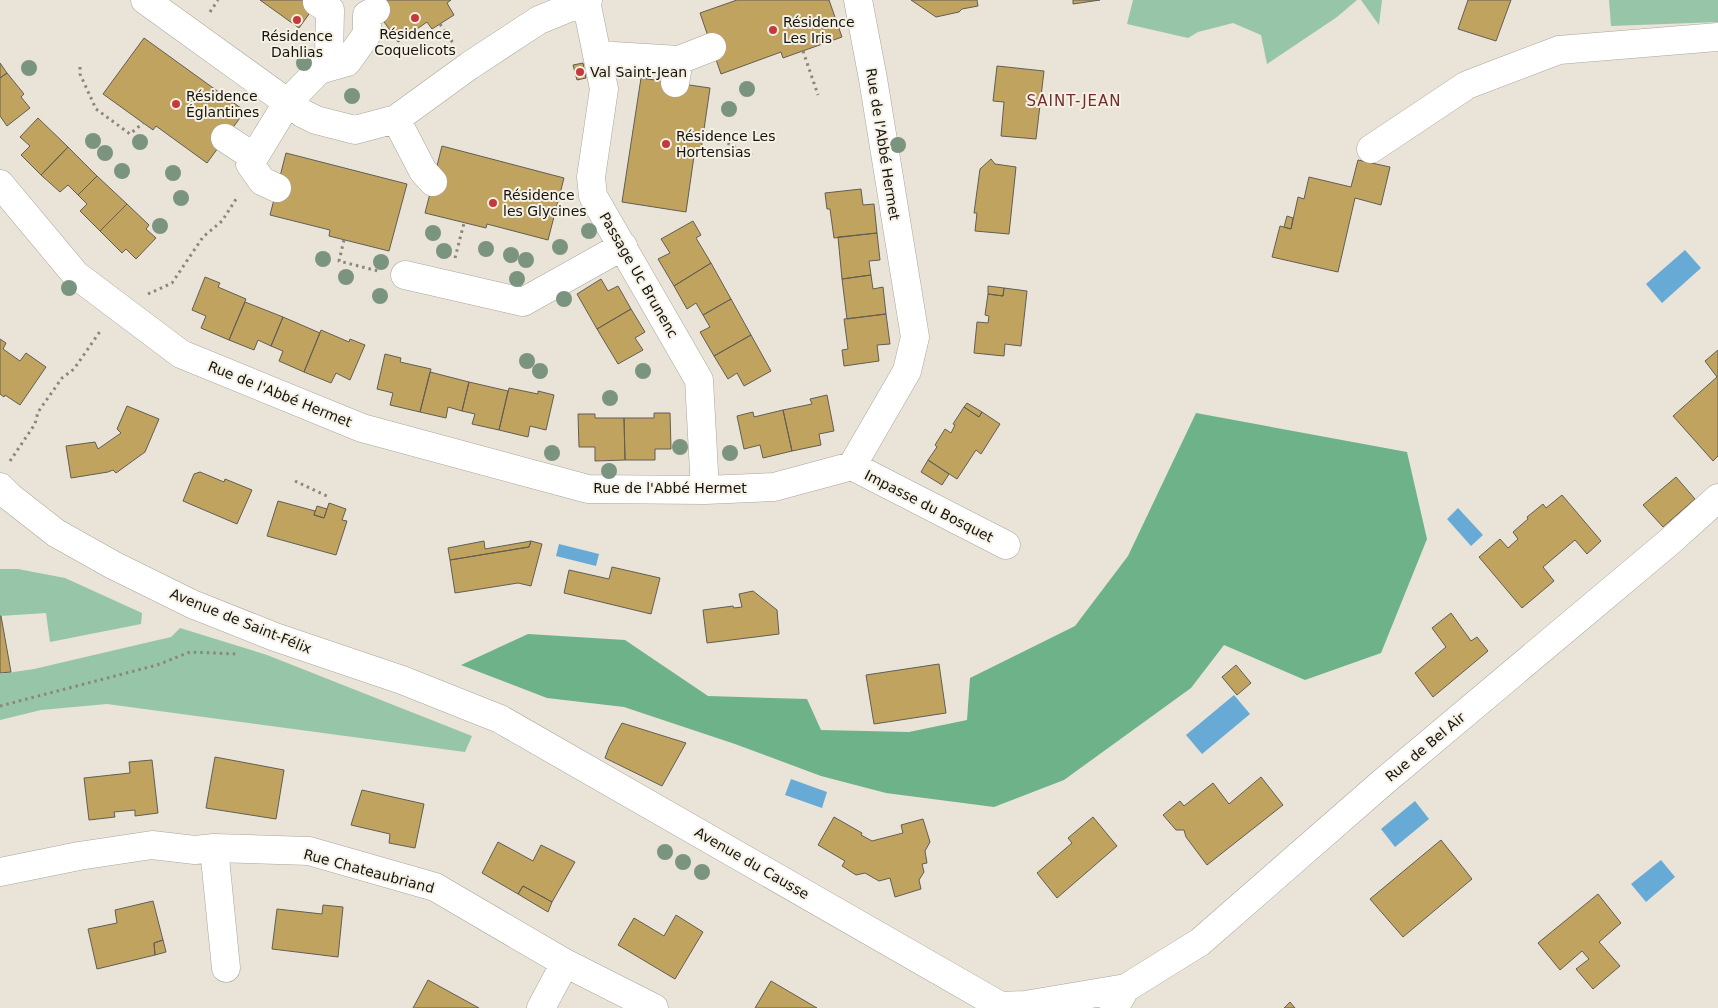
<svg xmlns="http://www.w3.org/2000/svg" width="1718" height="1008" font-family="'DejaVu Sans',sans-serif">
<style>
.green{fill:#97c5a8}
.forest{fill:#6eb289}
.water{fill:#67aad6}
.building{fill:#c1a360;stroke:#625e54}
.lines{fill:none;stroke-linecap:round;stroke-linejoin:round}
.minor-casing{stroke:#aaa59a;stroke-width:29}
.path{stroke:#8a867e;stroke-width:3;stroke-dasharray:2.5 4;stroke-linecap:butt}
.minor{stroke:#fff;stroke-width:28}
.tree{fill:#7b9480}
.poi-dot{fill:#c7383d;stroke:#f6f1e5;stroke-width:2}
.labels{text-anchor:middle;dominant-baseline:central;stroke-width:4;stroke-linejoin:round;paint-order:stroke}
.poi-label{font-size:14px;fill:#15130f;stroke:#f6f1e5;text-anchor:start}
.street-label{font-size:14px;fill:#15130f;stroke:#f6f1e5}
.neighbourhood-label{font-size:15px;letter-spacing:1px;fill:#742d2c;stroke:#f6f1e5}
</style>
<rect width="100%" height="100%" fill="#e9e3d8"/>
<path class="green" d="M1133 0H1357L1337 17 1267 64 1261 35 1233 23 1198 32 1188 38 1127 24Z
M1361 0H1382L1379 25Z
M1609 0H1718V22L1611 26Z
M0 569H18L65 578 142 613 141 624 50 642 46 613 0 616Z
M180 628 267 655 472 736 465 752 107 704 41 710 0 720V674L34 669 171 637Z"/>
<path class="forest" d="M1196 413 1407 452 1427 539 1381 653 1305 680 1224 645 1191 688 1064 780 994 807 886 793 821 776 735 744 624 707 547 698 461 665 528 634 625 640 708 696 807 699 821 730 909 732 967 720 970 678 1075 626 1128 556Z"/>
<path class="water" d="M1685 250 1701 268 1662 303 1646 284Z
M1458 508 1483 535 1471 546 1447 519Z
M559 544 599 554 596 566 556 556Z
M1234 695 1250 714 1202 754 1186 735Z
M791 779 827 792 822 808 785 795Z
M1415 801 1429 819 1395 847 1381 829Z
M1661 860 1675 877 1646 902 1631 884Z"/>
<path class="building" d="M260 0H319L299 28Z
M369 0H451L447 3 454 15 432 29 427 22 398 42Z
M737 0H829L842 37 783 58 781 52 721 74 700 13Z
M911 0H977L978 6 962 9 959 12 936 17Z
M1073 0H1100L1073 4Z
M1468 0H1511L1496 41 1458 29Z
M144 38 245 111 207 163 156 126 153 130 103 94Z
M0 63 7 73 0 78Z
M583 63 586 78 577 80 573 65Z
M997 66 1044 71 1036 139 1001 136 1004 102 993 101Z
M7 73 24 94 21 97 30 108 7 126 0 116V78Z
M641 78 710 88 701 150 695 149 686 212 622 202Z
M38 118 68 147 41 175 21 155 30 146 20 137Z
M442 146 564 178 548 240 487 224 486 228 425 213Z
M68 147 97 176 78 195 68 185 60 192 41 175Z
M286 153 407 184 389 251 329 236 330 230 270 215Z
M991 159 995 164 1016 167 1009 234 975 231 977 213H974L980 169Z
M1358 160 1390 167 1381 205 1355 198 1338 272 1272 257 1280 226 1291 229 1298 197 1304 199 1309 177 1351 187Z
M97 176 127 204 100 231 80 211 87 204 78 195Z
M861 189 863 205 874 204 877 233 834 238 830 209H827L825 193Z
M127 204 149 225 146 229 156 238 136 259 126 249 122 253 100 231Z
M1287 216 1293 218 1291 229 1284 227Z
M693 221 701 235 696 238 711 263 674 286 658 259 670 253 661 239Z
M877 233 880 260 869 261 871 275 842 279 838 237Z
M711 263 731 299 703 315 696 303 687 309 674 286Z
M871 275 873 289 883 287 886 314 847 319 842 279Z
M205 277 220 283 218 287 246 299 229 340 201 328 206 316 192 310Z
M601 279 608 291 618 286 631 309 597 329 577 294Z
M988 286 1004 288 1003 296 988 294Z
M1004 288 1027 291 1021 346 1005 344 1004 356 974 353 977 322 988 323 989 316 985 315 988 294 1003 296Z
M731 299 751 335 714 356 700 332 710 327 703 315Z
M245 302 283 317 271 346 258 340 254 350 229 340Z
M631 309 645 332 635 338 643 350 618 364 597 329Z
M886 314 890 344 877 345 879 361 844 366 842 350 848 349 844 319Z
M283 317 320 333 304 372 279 361 283 351 271 346Z
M321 330 349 342 350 339 365 345 350 380 336 373 331 383 304 372Z
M751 335 771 371 744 386 737 373 728 379 714 356Z
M0 339 6 343 3 349 20 361 26 353 46 367 20 405 5 395 4 397 0 394Z
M1718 350V456L1713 461 1673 416 1717 377 1705 361Z
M385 354 401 358 400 362 431 369 420 412 390 405 393 393 377 389Z
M430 372 469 382 462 411 448 407 446 418 420 412Z
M469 382 508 391 499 430 472 424 475 414 462 411Z
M509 388 538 394V391L554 395 546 430 530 426 528 437 499 430Z
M827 395 834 431 819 434 821 445 792 451 783 410 812 404 810 399Z
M967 403 982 412 979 417 964 407Z
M127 406 159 419 145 452 116 473 113 470 108 472 71 478 66 446 95 442 98 449 121 433 117 429Z
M964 407 979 417 982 412 1000 424 981 454 976 450 957 479 928 460 937 447 935 445 945 429 951 433 955 425 953 424Z
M783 410 792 451 763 458 760 445 744 449 737 416 753 412 754 417Z
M654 413H670L671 449H655V460H625L624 418H654Z
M578 414H595V418H624L625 460 595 461V447H579Z
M928 460 949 474 942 485 921 472Z
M200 472 224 482 225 479 252 490 237 524 183 501 194 474Z
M1676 477 1695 499 1663 527 1643 505Z
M1562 495 1601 541 1587 554 1575 540 1543 567 1554 581 1522 608 1479 557 1500 539 1508 548 1518 539 1513 532 1528 519 1527 517 1543 504 1546 508Z
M278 501 315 511 314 515 324 518 329 503 346 509 342 520 347 521 336 555 267 536Z
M317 506 327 509 324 518 314 515Z
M484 541 485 549 531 541 529 547 450 560 448 548Z
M531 541 542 544 531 586 518 583 455 593 450 560 529 547Z
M612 567 660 578 651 614 564 593 569 570 609 579Z
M753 591 777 610 779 634 707 643 703 610 733 606 734 608 742 607 739 594Z
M1451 613 1471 641 1477 637 1488 651 1433 697 1415 673 1446 647 1432 628Z
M0 616H1L11 672 0 673Z
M939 664 946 713 874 724 866 675Z
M1236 665 1251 683 1237 695 1222 677Z
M622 723 686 743 662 786 605 758 609 747Z
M215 757 284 770 276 819 206 808Z
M152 760 158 813 135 816V810L114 812 115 817 89 820 84 778 130 773 129 762Z
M1261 777 1283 805 1207 865 1186 837 1184 830H1176L1163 815 1180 801 1184 806 1213 783 1229 804Z
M362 790 424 804 415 848 389 843 390 834 351 825Z
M834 817 862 833 861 835 872 841 903 833 901 825 923 819 930 842 925 851 927 863 922 864 924 872 919 880 921 889 895 897 890 878 879 881 865 873 856 875 842 866 845 861 818 845Z
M1093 817 1117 846 1057 898 1037 873 1072 843 1068 838Z
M1441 840 1472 879 1403 937 1370 899Z
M498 842 533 861 541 845 575 862 552 902 523 886 518 894 482 873Z
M523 886 552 902 548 912 518 894Z
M1598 894 1621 923 1599 942 1620 966 1593 989 1576 969 1589 959 1582 951 1560 970 1538 943Z
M153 901 163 940 154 943 155 955 97 969 88 929 117 923 115 910Z
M323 905 343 907 338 957 272 949 277 909 322 914Z
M676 915 703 932 675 979 618 945 634 918 664 936Z
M163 940 166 952 155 955 154 943Z
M428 980 479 1008H413Z
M771 981 817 1008H755Z
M1290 1002 1295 1008H1284Z"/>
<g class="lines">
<defs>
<path id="minor" d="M145 0 302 113 316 120 355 130 396 119 469 66 539 20 588 0
M586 1 604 89 591 177 593 196 699 380 705 490
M597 55 679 60 712 47
M319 70 347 62 367 34V15L376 10
M675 83 679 60
M396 119 423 171 433 182
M225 138 254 157
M1371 149 1467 85 1559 50 1718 37
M0 184 76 275 181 354 362 428 588 489 705 490 774 487 852 466 907 371 915 337 873 79 858 0
M277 188 262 181 250 164 287 103 319 70 329 57 330 10 317 2
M405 275 523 302 623 246
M852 466 1006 545
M0 487 10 497 56 533 113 565 192 604 275 637 402 680 500 719 1004 1008
M214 848 226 968
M0 872 79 856 152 845 195 850 214 848 309 851 435 887 565 963 654 1008
M1126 988 1200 942 1382 783 1668 543 1718 498
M541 1008 565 963
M1001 1008 1000 1006 1025 1005 1126 988 1114 1008"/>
</defs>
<use href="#minor" class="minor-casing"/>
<path class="path" d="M210 12 218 0
M440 24 453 43
M803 51 818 95
M80 67V74L96 109 130 134 143 123
M703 137H715L752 155
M344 240 339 261 378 271
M455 258 464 223
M148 294 172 283 203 237 222 221 238 196
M10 461 35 424 38 412 62 378 74 369 101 330
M295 481 329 497
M0 706 157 665 190 652 236 654"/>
<use href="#minor" class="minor"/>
</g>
<g class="tree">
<circle cx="304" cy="63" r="8"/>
<circle cx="29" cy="68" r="8"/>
<circle cx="747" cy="89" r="8"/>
<circle cx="352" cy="96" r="8"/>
<circle cx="729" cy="109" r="8"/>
<circle cx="93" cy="141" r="8"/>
<circle cx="140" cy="142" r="8"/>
<circle cx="898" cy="145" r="8"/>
<circle cx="105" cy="153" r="8"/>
<circle cx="122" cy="171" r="8"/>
<circle cx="173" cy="173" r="8"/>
<circle cx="181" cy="198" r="8"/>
<circle cx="160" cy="226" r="8"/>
<circle cx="589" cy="231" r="8"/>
<circle cx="433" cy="233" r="8"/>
<circle cx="560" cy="247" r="8"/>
<circle cx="486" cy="249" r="8"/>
<circle cx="444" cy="251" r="8"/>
<circle cx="511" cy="255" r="8"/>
<circle cx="323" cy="259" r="8"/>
<circle cx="526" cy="260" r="8"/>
<circle cx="381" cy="262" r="8"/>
<circle cx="346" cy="277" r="8"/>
<circle cx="517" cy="279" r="8"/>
<circle cx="69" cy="288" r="8"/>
<circle cx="380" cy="296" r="8"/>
<circle cx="564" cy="299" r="8"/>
<circle cx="527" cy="361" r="8"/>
<circle cx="540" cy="371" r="8"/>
<circle cx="643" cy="371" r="8"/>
<circle cx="610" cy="398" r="8"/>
<circle cx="680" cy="447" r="8"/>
<circle cx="552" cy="453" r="8"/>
<circle cx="730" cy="453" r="8"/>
<circle cx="609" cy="471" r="8"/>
<circle cx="665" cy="852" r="8"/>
<circle cx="683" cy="862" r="8"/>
<circle cx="702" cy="872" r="8"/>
</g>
<g class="poi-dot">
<circle cx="415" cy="18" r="5"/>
<circle cx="297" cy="20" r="5"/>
<circle cx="773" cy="30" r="5"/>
<circle cx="580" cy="72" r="5"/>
<circle cx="176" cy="104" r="5"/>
<circle cx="666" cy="144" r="5"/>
<circle cx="493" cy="203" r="5"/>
</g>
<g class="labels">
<g class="poi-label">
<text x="783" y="22">Résidence<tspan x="783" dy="16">Les Iris</tspan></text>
<text x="415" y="34" text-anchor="middle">Résidence<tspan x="415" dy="16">Coquelicots</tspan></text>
<text x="297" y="36" text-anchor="middle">Résidence<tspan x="297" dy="16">Dahlias</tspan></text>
<text x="590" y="72">Val Saint-Jean</text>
<text x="186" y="96">Résidence<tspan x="186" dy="16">Églantines</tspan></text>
<text x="676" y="136">Résidence Les<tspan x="676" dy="16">Hortensias</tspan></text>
<text x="503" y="195">Résidence<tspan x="503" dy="16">les Glycines</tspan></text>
</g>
<g class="street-label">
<text transform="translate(883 144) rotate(81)">Rue de l'Abbé Hermet</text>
<text transform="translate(639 275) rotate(60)">Passage Uc Brunenc</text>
<text transform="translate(280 394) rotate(22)">Rue de l'Abbé Hermet</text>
<text x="670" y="488">Rue de l'Abbé Hermet</text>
<text transform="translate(929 506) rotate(27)">Impasse du Bosquet</text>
<text transform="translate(241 621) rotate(22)">Avenue de Saint-Félix</text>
<text transform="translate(1425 747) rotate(-40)">Rue de Bel Air</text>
<text transform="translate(752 863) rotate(30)">Avenue du Causse</text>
<text transform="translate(369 871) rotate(15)">Rue Chateaubriand</text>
</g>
<g class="neighbourhood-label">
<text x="1074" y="101">SAINT-JEAN</text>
</g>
</g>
</svg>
